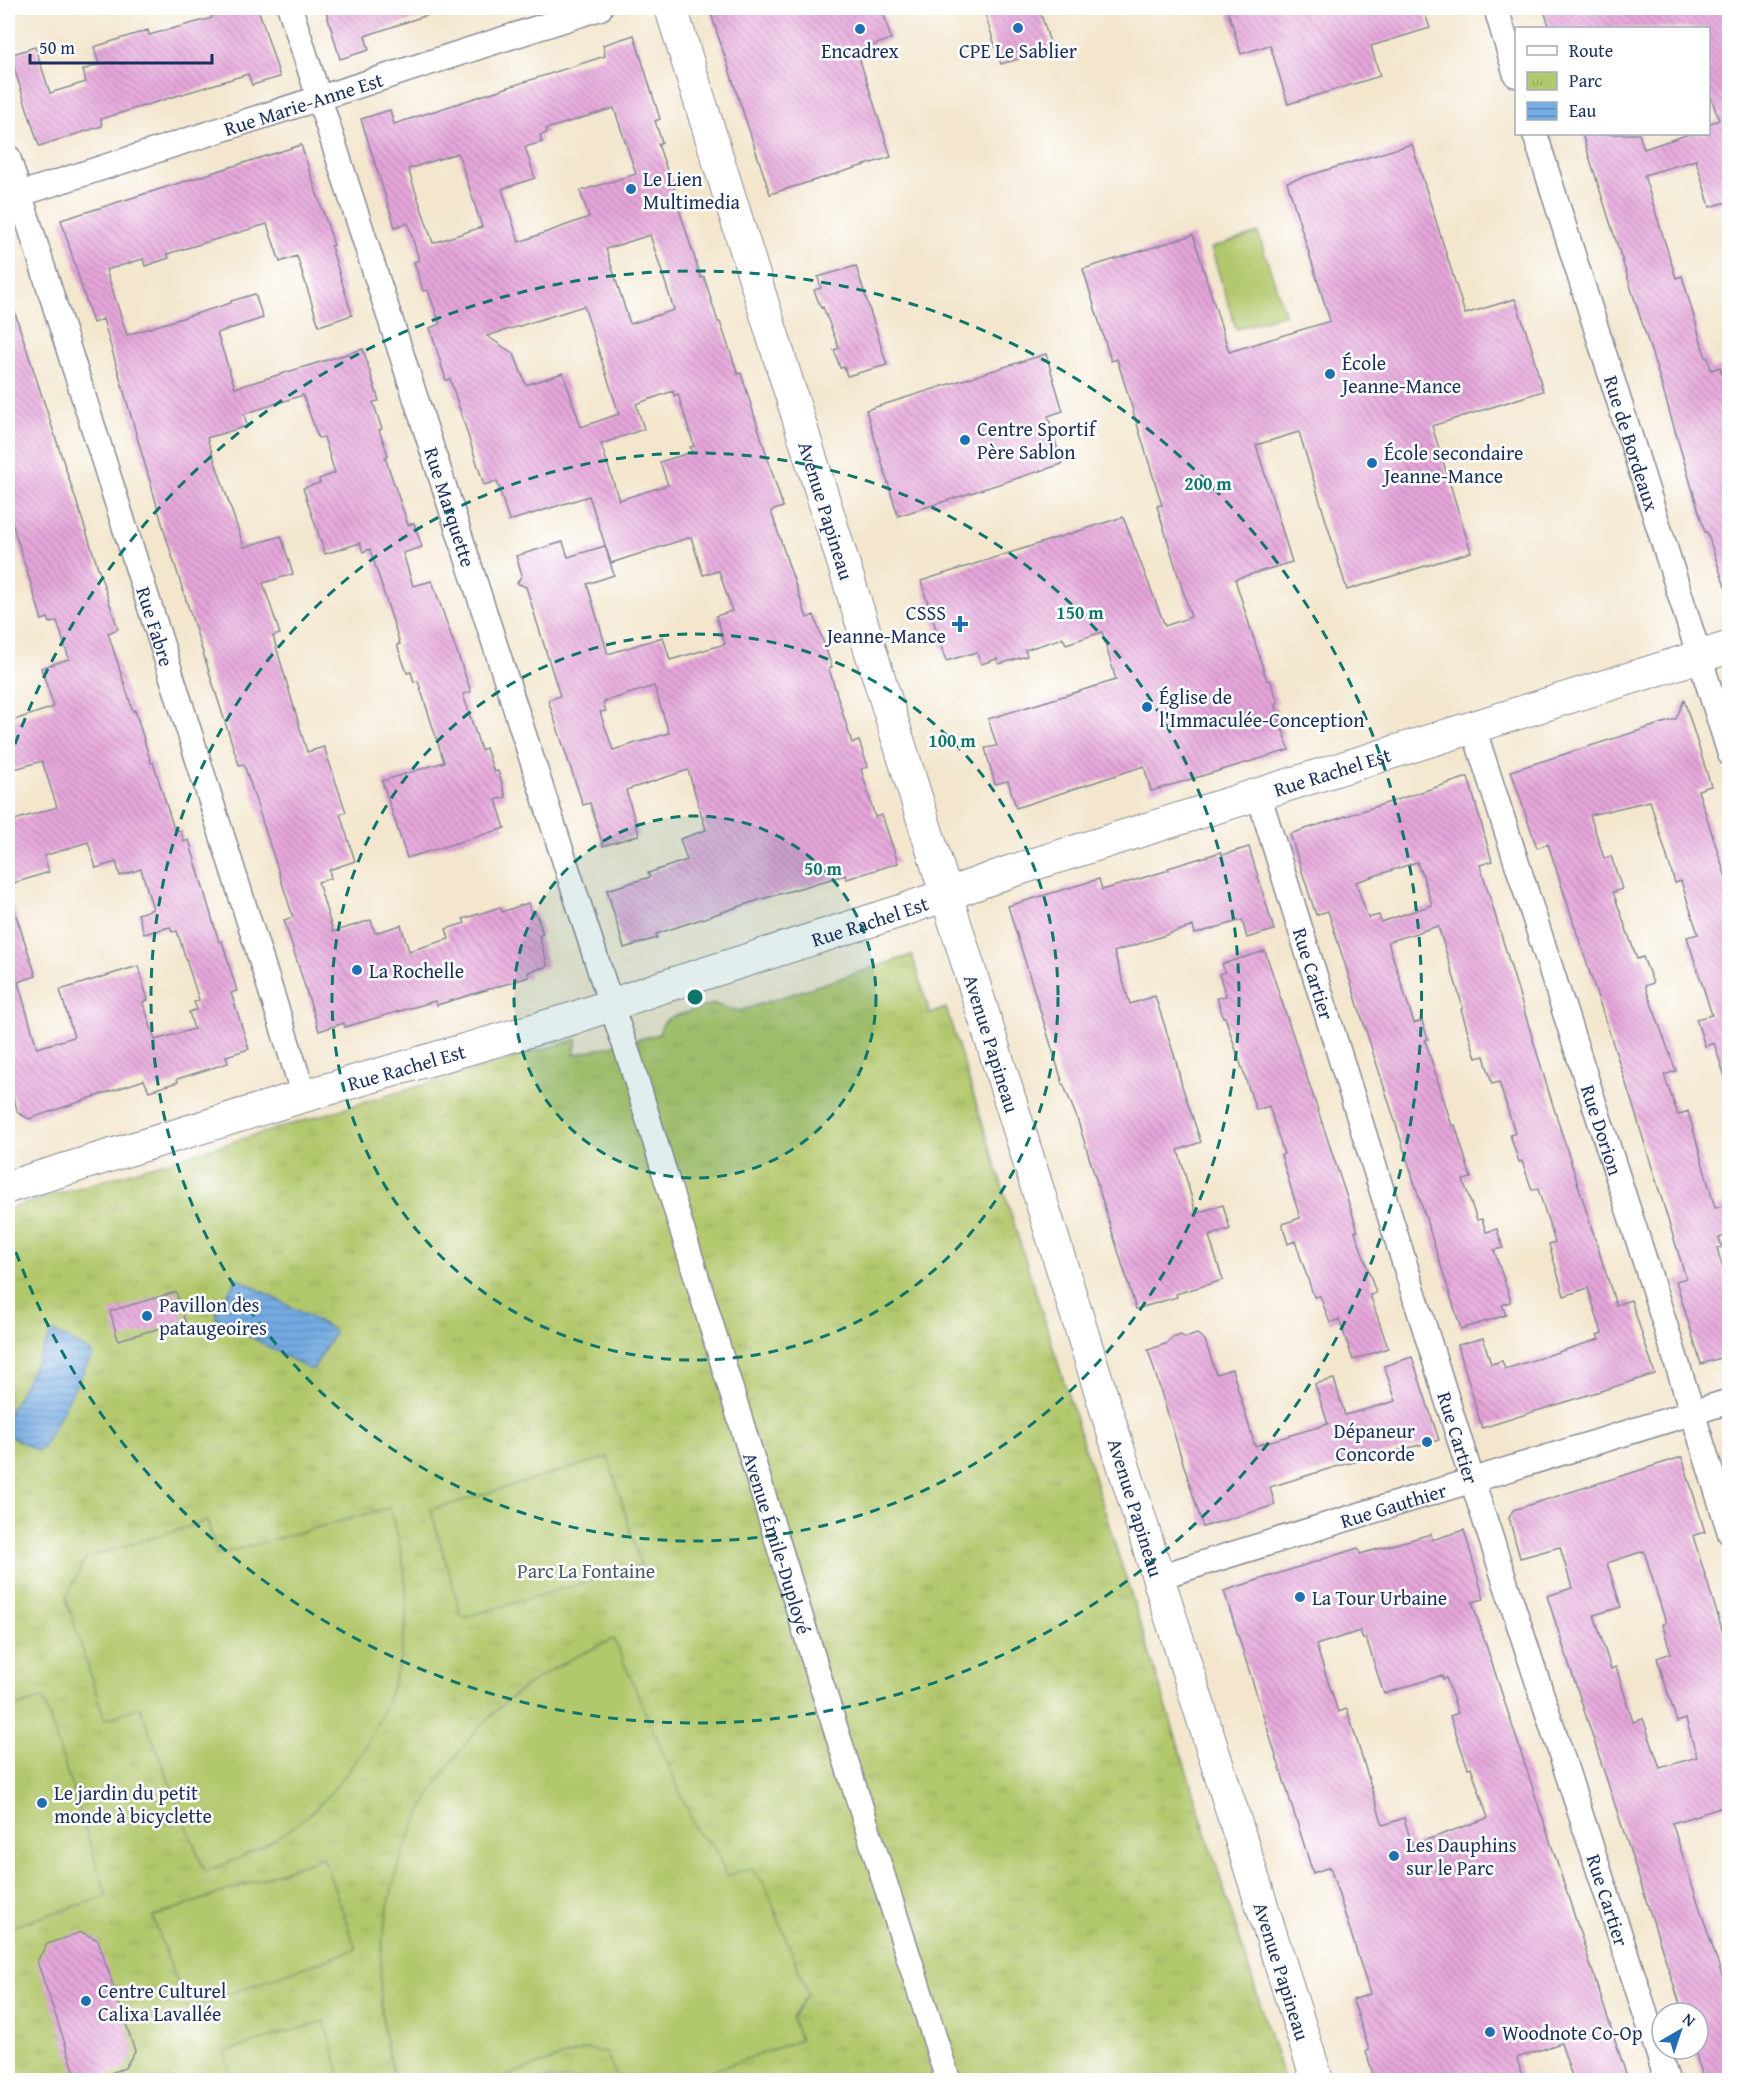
<svg xmlns="http://www.w3.org/2000/svg" width="1737" height="2088" font-family="'Gentium Book Plus',serif">
<style>
.park{fill:url(#park-tufts);stroke:#667c65;stroke-width:1.5}
.pitch{fill:#b2c86c;stroke:#667c65;stroke-width:1.5}
.water{fill:url(#water-rules);stroke:#486ea0;stroke-width:1.5}
.building{fill:url(#building-back-hatch);fill-rule:evenodd}
.lines{fill:none;stroke-linecap:round;stroke-linejoin:round}
.minor-casing{stroke:#878a96;stroke-width:27}
.major-casing{stroke:#878a96;stroke-width:34}
.minor{stroke:#fff;stroke-width:24}
.major{stroke:#fff;stroke-width:32}
.ring{fill:none;stroke:#0f766e;stroke-width:3;stroke-dasharray:10 8}
.poi-dot{fill:#1f6fb2;stroke:#fff;stroke-width:2}
.labels{text-anchor:middle;dominant-baseline:central;stroke-width:5;stroke-linejoin:round;paint-order:stroke}
.poi-label{font-size:20px;fill:#1b2f5e;stroke:#fff;text-anchor:start}
.street-label{font-size:20px;fill:#1b2f5e;stroke:#fff}
.park-label{font-size:20px;fill:#485d62;stroke:#fff}
.centre{fill:#0f766e;stroke:#fff;stroke-width:3}
.ring-label{font-size:18px;text-anchor:middle;font-weight:bold;fill:#0f766e;stroke:#fff;stroke-width:5;stroke-linejoin:round;paint-order:stroke}
</style>
<defs>
<pattern id="park-tufts" width="24" height="20" patternUnits="userSpaceOnUse" patternTransform="scale(1.5)"><rect width="24" height="20" fill="#b2c86c"/><path d="M3 7l-1-3M5 7V3M7 7l1-3M15 17l-1-3M17 17v-4M19 17l1-3" fill="none" stroke="#98ac60"/></pattern>
<pattern id="water-rules" width="6" height="5" patternUnits="userSpaceOnUse" patternTransform="scale(1.5)"><rect width="6" height="5" fill="#74ace3"/><path d="M0 2.5h6" fill="none" stroke="#5e8cbb"/></pattern>
<pattern id="building-back-hatch" width="6" height="6" patternUnits="userSpaceOnUse" patternTransform="scale(1.5)"><rect width="6" height="6" fill="#e6a5da"/><path d="M-1 5l2 2M0 0l6 6M5-1l2 2" fill="none" stroke="#ba87b4"/></pattern>
</defs>
<rect width="100%" height="100%" fill="#fff"/>
<filter id="ink" filterUnits="userSpaceOnUse"><feTurbulence type="fractalNoise" baseFrequency=".0167" numOctaves="2"/><feDisplacementMap in="SourceGraphic" scale="12" xChannelSelector="R" yChannelSelector="G"/><feConvolveMatrix kernelMatrix="1 2 1 2 8 2 1 2 1" color-interpolation-filters="sRGB"/></filter>
<filter id="wash" filterUnits="userSpaceOnUse"><feTurbulence type="fractalNoise" baseFrequency=".008" numOctaves="4" result="noise"/><feDisplacementMap in="SourceGraphic" scale="24" xChannelSelector="R" yChannelSelector="G"/><feGaussianBlur stdDeviation="1.35" result="paint"/><feColorMatrix in="noise" values="0 0 0 0 0 0 0 0 0 0 0 0 0 0 0 0 0 1.4 0 .05"/><feComposite in="paint" operator="in"/></filter>
<g filter="url(#wash)">
<rect width="100%" height="100%" fill="#f3e6cd"/>
<path class="park" d="M912 955 930 1014 946 1008 1284 2080H8V1209L577 1039 574 1055 659 1034 663 1024 669 1018 713 1004 739 1011Z"/>
<path class="pitch" d="M1258 233 1285 314 1236 329 1211 248Z
M608 1457 641 1566 462 1618 431 1510Z
M389 1508C402 1546 410 1589 405 1629 395 1709 353 1785 286 1832 261 1849 234 1861 205 1872L140 1707 105 1720 66 1598 86 1558 207 1521 217 1555Z
M614 1639 698 1834 715 1847 726 1876 751 1868 765 1885 808 1994 792 2018 800 2040 687 2080H618L606 2053 587 2049 493 2080H395C354 1945 402 1792 508 1700 539 1674 577 1655 614 1639Z
M43 1698 107 1896 8 1928V1710Z
M323 1857 356 1949 186 2009 153 1917Z
M324 2021 342 2080H233L224 2052Z"/>
<path class="water" d="M237 1278 332 1329 334 1334 313 1369H309L216 1318V1313Z
M54 1332 91 1352 92 1355 42 1449 38 1451 8 1435V1415L51 1334Z"/>
<g id="blocks">
<path class="building" d="M227 8H258L280 77 252 85 248 74 101 119 102 126 39 146 10 55 35 47 50 93 86 82 83 70 99 64 94 47 148 30 149 35 212 18 211 16 228 11Z
M325 8H438L439 11 365 36 369 50 340 59Z
M709 8H882L891 39 857 51 891 157 770 194Z
M983 8H1039L1052 49 1001 64Z
M1227 8H1423L1430 28 1371 46 1380 76 1288 104 1270 45 1241 54Z
M1543 8H1727L1730 16V201L1710 207 1696 160 1644 175 1676 278 1682 276 1706 358H1708L1711 370 1720 367 1730 398V587H1725L1707 532H1705L1658 373 1582 134H1639L1644 149 1689 134H1708V124L1719 120 1708 89V28H1550Z
M634 35 660 119 655 121 662 142 658 144 670 179 677 183 673 190 701 278 704 277 718 322H720L738 374 741 373 783 507 771 511 788 563 807 618 814 615 832 667 829 669 852 743 859 741 868 767 861 769 875 817 882 815 898 863 847 879 845 875 759 900 656 934 657 938 624 948 607 890 650 877 648 873 687 860 680 839 706 830 688 770 626 790 639 835 603 846 590 803 583 805 548 700 560 696 526 587 517 583 522 575 516 556 563 542 568 557 605 546 614 575 587 584 608 654 663 637 670 660 725 644 716 616 732 611 719 571 703 575 691 537 611 563 589 496 509 521 497 481 484 485 450 379 446 380 430 328 440 324 428 290 423 291 414 262 419 260 408 223 395 227 361 119 390 110 394 124 605 56 603 45ZM614 108 636 174 580 191 589 217 519 242 502 189 535 178 525 147 542 142 540 135 547 133 546 129ZM458 153 482 227 433 243 408 169ZM650 235 674 310 630 324 606 249ZM584 306 619 414 581 427 563 373 526 385 514 354 487 336ZM673 391 674 396 678 394 694 446 690 447 692 452 660 462 668 485 619 500 601 444 644 429 636 404ZM654 686 669 733 613 750 600 712 606 711 603 702Z
M1412 144 1465 314 1515 299 1533 352H1532L1543 391 1432 426 1471 552 1347 590 1299 432 1256 445 1292 562 1235 579 1267 681 1270 680 1278 703 1275 704 1289 750 1151 791 1144 766 1016 808 1008 781 995 784 985 748 997 746 988 719 1116 680 1102 632 1066 644 1063 638 1025 650 1027 656 999 664 997 659 981 664 977 652 946 661 921 581 1123 517 1165 626 1191 617 1157 506 1162 505 1117 359 1111 361 1083 269 1193 235 1229 352 1330 321 1287 182Z
M301 145 334 245 331 246 352 315 319 326 297 256 280 262 267 224 167 254 169 258 145 266 143 259 106 270 127 335 231 303V301L255 294 263 318 217 333 235 388 363 349 379 401 373 402 382 429 379 430 388 455 385 457 408 525 414 523 422 547 403 553 413 586 432 581 471 692 463 694 481 750 486 748 494 772 498 771 506 797 496 800 505 828 407 858 382 781 444 762 418 681 414 682 411 672 407 673 397 645 400 644 370 549 363 552 360 543 325 554 303 488 320 483 319 479 335 473 324 437 318 438 303 395 244 414 247 426 207 438 244 547 281 536 293 574 263 583 280 634 273 636 307 752 324 747 346 812 340 814 355 861 329 870 331 878 318 882 333 932 371 920 375 933 401 925 409 951 449 939 446 929 465 923 463 919 500 907 502 912 528 903 532 914 536 913 543 934 539 936 548 966 528 972 529 977 437 1005 435 1001 345 1027 344 1023 319 1031 284 920 293 917 244 764 239 765 226 725 166 537 103 319 93 323 61 220Z
M856 266 887 365 847 376 844 367 840 368 834 350 839 348 823 307 821 308 814 290 821 288 818 277Z
M11 301 118 629 108 633 133 711 135 710 151 763 153 762 174 829 181 831 184 842 189 840 219 942 222 941 237 991 231 993 249 1049 226 1056 228 1063 177 1079 178 1082 149 1091 144 1080 29 1119 18 1113 8 1080V901L11 900 36 976 18 982 37 1048 74 1037 60 990 138 966 148 1000 143 1002 155 1040 194 1029 189 1012 197 1009 194 1002 199 1000 177 931 172 932 170 927 144 934 138 914 153 909 141 869 120 876 116 862 96 868 88 842 44 856 49 872 8 885V822L57 807 42 761 8 771V722L54 707 41 668 69 659 57 621 50 623 48 618 42 620 8 510V302Z
M1046 354 1063 411 1048 416 1062 464 898 516 866 410Z
M1684 700 1711 786 1698 790 1730 890V1076L1725 1077 1714 1043 1705 1046 1696 1019 1712 1015 1687 937 1698 934 1681 881 1675 883 1650 801 1590 815 1604 858 1611 856 1622 889 1613 892 1637 959 1643 957 1653 983 1645 986 1676 1071 1664 1075 1678 1115 1688 1111 1715 1208 1730 1204V1234L1719 1238 1722 1247 1717 1248 1730 1293V1355L1701 1364 1676 1281 1686 1278 1631 1099 1548 844 1537 848 1511 771 1676 719Z
M1468 777 1492 861 1480 865 1550 1096 1616 1305 1631 1300 1655 1374 1482 1428 1458 1345 1483 1338 1491 1364 1502 1361 1505 1369 1599 1339 1597 1335 1602 1333 1588 1288 1564 1296 1549 1244 1555 1242 1538 1189 1532 1190 1522 1161 1519 1162 1510 1135 1515 1133 1499 1082 1492 1084 1484 1056 1476 1058 1461 1009 1463 1008 1455 981 1438 926 1388 942 1414 1023 1422 1021 1428 1039 1425 1040 1452 1126 1455 1125 1471 1178 1463 1180 1477 1220 1482 1219 1486 1232 1497 1229 1503 1248 1494 1250 1510 1298V1302L1502 1305 1506 1315 1461 1329 1328 911 1316 915 1290 834ZM1417 862 1420 871 1421 870 1432 905 1381 922 1379 915 1368 918 1356 882Z
M1249 847 1274 930 1247 938 1242 920 1195 934 1193 926 1114 952 1130 1004 1155 996 1176 1061 1182 1086 1201 1142 1178 1150 1196 1213 1223 1205 1230 1229 1209 1236 1223 1280 1176 1294 1177 1297 1136 1309 1077 1118 1062 1081 1008 906 1099 879 1102 890 1169 870 1168 868 1221 852 1222 855Z
M1265 951 1358 1231H1355L1376 1293 1370 1295 1388 1348 1353 1360 1339 1319 1330 1323 1320 1296 1314 1297 1295 1241 1288 1244 1282 1224 1300 1218 1281 1155 1284 1154 1269 1106 1256 1110 1225 1017H1223L1217 998 1226 996 1219 974 1225 972 1222 964Z
M176 1292 185 1321 118 1340 110 1311Z
M1197 1334 1205 1340 1216 1374 1232 1369 1255 1446 1328 1424 1315 1384 1334 1379 1345 1415 1396 1401 1384 1366 1412 1357 1439 1440 1335 1467 1270 1487 1275 1505 1203 1527 1148 1350 1168 1343 1172 1338 1181 1335 1185 1338Z
M1682 1457 1705 1532 1693 1536 1730 1655V1805L1672 1823 1730 2000V2080H1704L1694 2049H1698V2013H1683L1682 2010 1566 1655 1547 1596 1572 1588 1560 1547 1520 1558 1509 1518 1513 1510ZM1644 1551 1666 1623 1662 1624 1671 1653 1657 1658 1677 1722 1686 1719 1697 1757 1660 1768 1643 1719 1633 1722 1616 1667 1611 1669 1594 1615 1621 1607 1607 1563Z
M1464 1530 1484 1599 1472 1602 1628 2080H1573L1561 2043 1517 2058 1523 2080H1375L1366 2052 1369 2050 1353 2000 1370 1994 1330 1867 1313 1873 1224 1591 1358 1548 1360 1554 1431 1534 1432 1540ZM1360 1631 1363 1639 1366 1638 1384 1694 1442 1675 1443 1679 1446 1678 1458 1713 1450 1716 1468 1768 1471 1767 1488 1818 1412 1845 1404 1818 1383 1825 1347 1709 1338 1712 1316 1645Z
M81 1932 98 1940 135 2051 125 2068 94 2079 74 2070 37 1961 47 1944Z"/>
</g>
</g>
<g filter="url(#ink)">
<use href="#blocks" fill-opacity="0" stroke="#878a96" stroke-width="1.5"/>
<g class="lines">
<defs>
<g id="minor">
<path id="s1" d="M290 8 611 1005 631 1063 820 1680 948 2080"/>
<path d="M1496 8 1516 75"/>
<path id="s2" d="M1535 134 1730 754"/>
<path id="s3" d="M8 157 304 1096"/>
<path id="s4" d="M8 198 600 8"/>
<path id="s5" d="M1473 727 1650 1277 1730 1533"/>
<path id="s6" d="M1258 793 1472 1480 1667 2080"/>
<path id="s7" d="M1158 1577 1730 1401"/>
</g>
<g id="major">
<path id="s8" d="M671 8 1158 1577 1317 2080"/>
<path id="s9" d="M8 1187 287 1101 571 1019 659 988 901 911 1009 872 1730 647"/>
</g>
</defs>
<use href="#minor" class="minor-casing"/>
<use href="#major" class="major-casing"/>
<use href="#minor" class="minor"/>
<use href="#major" class="major"/>
</g>
</g>
<circle cx="695" cy="997" r="181" fill="#0f766e" fill-opacity=".12"/>
<g class="ring">
<circle cx="695" cy="997" r="181"/>
<circle cx="695" cy="997" r="363"/>
<circle cx="695" cy="997" r="544"/>
<path d="M9 761A726 726 0 1 1 9 1233"/>
</g>
<g class="poi-dot">
<circle cx="1018" cy="28" r="6"/>
<circle cx="860" cy="29" r="6"/>
<circle cx="631" cy="189" r="6"/>
<circle cx="1330" cy="374" r="6"/>
<circle cx="965" cy="440" r="6"/>
<circle cx="1372" cy="463" r="6"/>
<path d="M957 615h6v6h6v6h-6v6h-6v-6h-6v-6h6z"/>
<circle cx="1147" cy="707" r="6"/>
<circle cx="357" cy="970" r="6"/>
<circle cx="147" cy="1316" r="6"/>
<circle cx="1427" cy="1442" r="6"/>
<circle cx="1300" cy="1597" r="6"/>
<circle cx="42" cy="1803" r="6"/>
<circle cx="1394" cy="1856" r="6"/>
<circle cx="86" cy="2001" r="6"/>
<circle cx="1490" cy="2032" r="6"/>
</g>
<g class="labels">
<g class="poi-label">
<text x="860" y="50" text-anchor="middle">Encadrex</text>
<text x="1018" y="50" text-anchor="middle">CPE Le Sablier</text>
<text x="643" y="178">Le Lien<tspan x="643" dy="23">Multimedia</tspan></text>
<text x="1342" y="362">École<tspan x="1342" dy="23">Jeanne-Mance</tspan></text>
<text x="977" y="428">Centre Sportif<tspan x="977" dy="23">Père Sablon</tspan></text>
<text x="1384" y="452">École secondaire<tspan x="1384" dy="23">Jeanne-Mance</tspan></text>
<text x="946" y="612" text-anchor="end">CSSS<tspan x="946" dy="23">Jeanne-Mance</tspan></text>
<text x="1159" y="696">Église de<tspan x="1159" dy="23">l'Immaculée-Conception</tspan></text>
<text x="369" y="970">La Rochelle</text>
<text x="159" y="1304">Pavillon des<tspan x="159" dy="23">pataugeoires</tspan></text>
<text x="1415" y="1430" text-anchor="end">Dépaneur<tspan x="1415" dy="23">Concorde</tspan></text>
<text x="1312" y="1597">La Tour Urbaine</text>
<text x="54" y="1792">Le jardin du petit<tspan x="54" dy="23">monde à bicyclette</tspan></text>
<text x="1406" y="1844">Les Dauphins<tspan x="1406" dy="23">sur le Parc</tspan></text>
<text x="98" y="1990">Centre Culturel<tspan x="98" dy="23">Calixa Lavallée</tspan></text>
<text x="1502" y="2032">Woodnote Co-Op</text>
</g>
<g class="street-label">
<text stroke="none"><textPath href="#s4" startOffset="310">Rue Marie-Anne Est</textPath></text>
<text stroke="none"><textPath href="#s2" startOffset="324">Rue de Bordeaux</textPath></text>
<text stroke="none"><textPath href="#s1" startOffset="524">Rue Marquette</textPath></text>
<text stroke="none"><textPath href="#s8" startOffset="526">Avenue Papineau</textPath></text>
<text stroke="none"><textPath href="#s3" startOffset="492">Rue Fabre</textPath></text>
<text stroke="none"><textPath href="#s9" startOffset="1388">Rue Rachel Est</textPath></text>
<text stroke="none"><textPath href="#s9" startOffset="902">Rue Rachel Est</textPath></text>
<text stroke="none"><textPath href="#s6" startOffset="189">Rue Cartier</textPath></text>
<text stroke="none"><textPath href="#s8" startOffset="1084">Avenue Papineau</textPath></text>
<text stroke="none"><textPath href="#s9" startOffset="416">Rue Rachel Est</textPath></text>
<text stroke="none"><textPath href="#s5" startOffset="423">Rue Dorion</textPath></text>
<text stroke="none"><textPath href="#s6" startOffset="675">Rue Cartier</textPath></text>
<text stroke="none"><textPath href="#s7" startOffset="246">Rue Gauthier</textPath></text>
<text stroke="none"><textPath href="#s8" startOffset="1570">Avenue Papineau</textPath></text>
<text stroke="none"><textPath href="#s1" startOffset="1611">Avenue Émile-Duployé</textPath></text>
<text stroke="none"><textPath href="#s6" startOffset="1161">Rue Cartier</textPath></text>
<text stroke="none"><textPath href="#s8" startOffset="2056">Avenue Papineau</textPath></text>
</g>
<g class="park-label">
<text x="586" y="1570">Parc La Fontaine</text>
</g>
</g>
<circle cx="695" cy="997" r="9" class="centre"/>
<g class="ring-label">
<text x="1208" y="490">200 m</text>
<text x="1080" y="619">150 m</text>
<text x="952" y="747">100 m</text>
<text x="823" y="875">50 m</text>
</g>
<rect width="1737" height="2088" fill="none" stroke="#fff" stroke-width="30"/>
<rect x="1515" y="27" width="195" height="108" fill="#ffffff" stroke="#a4acbf" stroke-width="1.5"/>
<rect x="1527" y="46" width="30" height="9" fill="#ffffff" stroke="#a4acbf" stroke-width="1.5"/>
<text x="1569" y="57" font-size="18" fill="#1b2f5e">Route</text>
<rect x="1527" y="72" width="30" height="18" fill="url(#park-tufts)" stroke="#a4acbf" stroke-width="1.5"/>
<text x="1569" y="87" font-size="18" fill="#1b2f5e">Parc</text>
<rect x="1527" y="102" width="30" height="18" fill="url(#water-rules)" stroke="#a4acbf" stroke-width="1.5"/>
<text x="1569" y="117" font-size="18" fill="#1b2f5e">Eau</text>
<g transform="translate(1680 2031) rotate(39)"><circle r="28" fill="#ffffff" stroke="#a4acbf" stroke-width="1.5"/>
<path d="M0-4.5L10 22L0 15L-10 22Z" fill="#1f6fb2"/>
<text y="-9" font-size="16" font-weight="bold" text-anchor="middle" fill="#1b2f5e">N</text>
</g>
<path d="M30 54v9h182v-9" fill="none" stroke="#1b2f5e" stroke-width="3"/>
<text x="39" y="54" font-size="18" fill="#1b2f5e" stroke="#ffffff" stroke-width="4.5" paint-order="stroke">50 m</text>
</svg>
